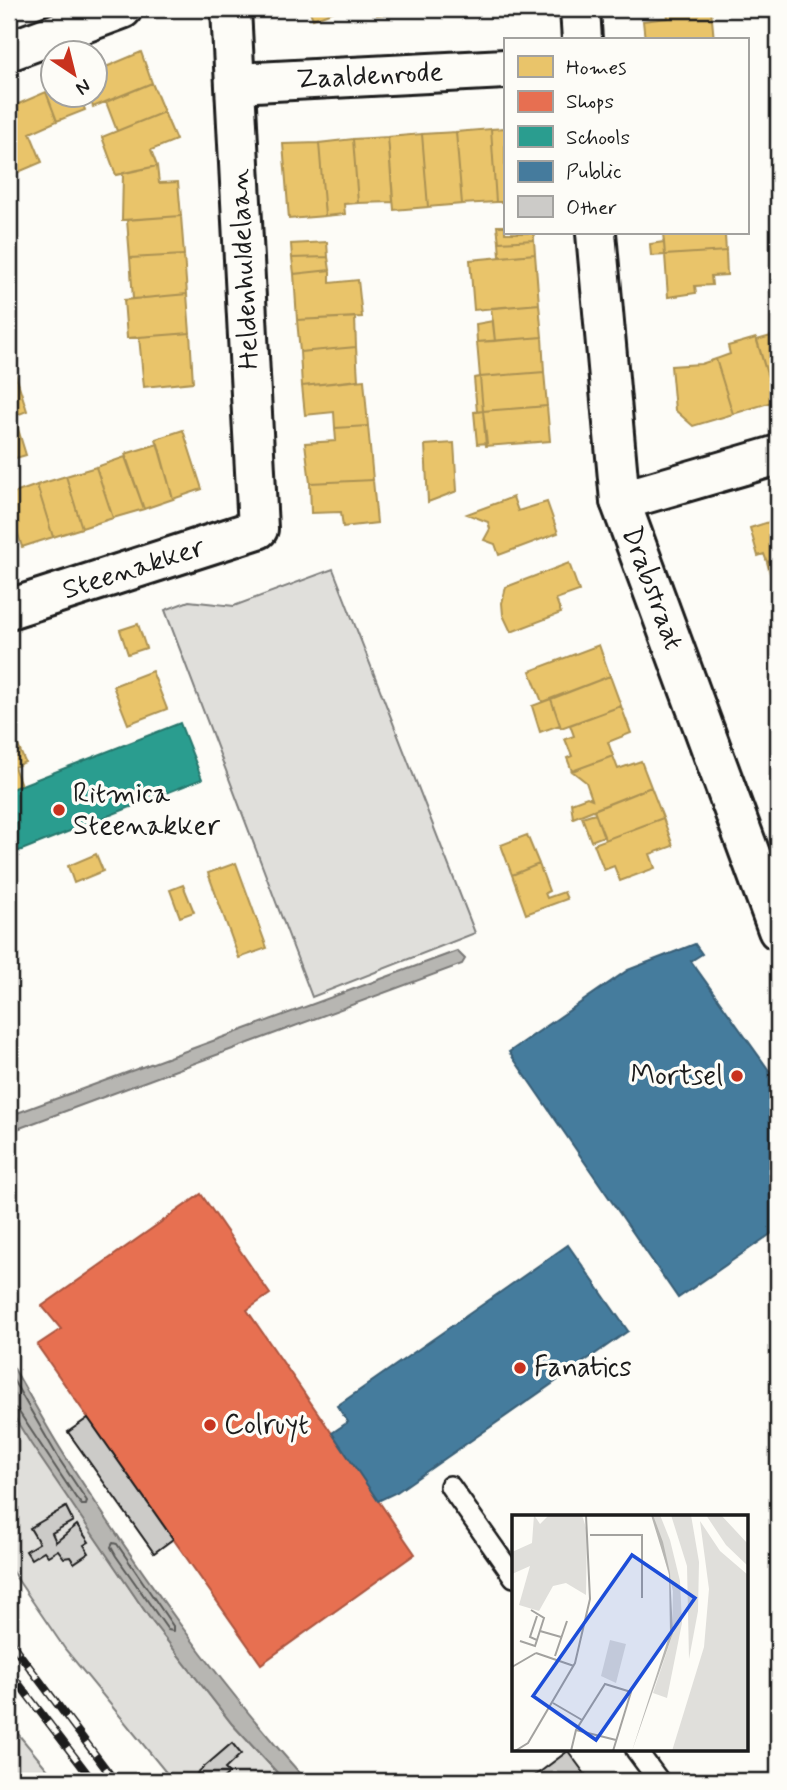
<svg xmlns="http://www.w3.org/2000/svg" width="787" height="1790" font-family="Mynerve,sans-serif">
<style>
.green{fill:#e0dfdb;stroke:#7e7e7c;stroke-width:2}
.water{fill:#b7b6b2;stroke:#797876;stroke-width:2}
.homes{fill:#e9c46a;stroke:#ac9253;stroke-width:2}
.shops{fill:#e76f51;stroke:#aa5641;stroke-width:2}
.schools{fill:#2a9d8f;stroke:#26766c;stroke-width:2}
.public{fill:#457b9d;stroke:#395e76;stroke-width:2}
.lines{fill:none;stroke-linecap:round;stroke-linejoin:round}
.shore{stroke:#5a5a58;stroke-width:2}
.building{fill:#cccbc8;stroke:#1c1c1c;stroke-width:2}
.lane-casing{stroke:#1c1c1c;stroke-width:24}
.street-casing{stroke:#1c1c1c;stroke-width:44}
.lane{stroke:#fdfcf7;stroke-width:19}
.street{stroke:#fdfcf7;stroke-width:38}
.rail-casing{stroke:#1c1c1c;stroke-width:8}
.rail{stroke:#fdfcf7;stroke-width:5;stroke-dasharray:16;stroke-linecap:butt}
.poi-dot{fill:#c8321e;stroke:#fdfcf7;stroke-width:2.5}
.labels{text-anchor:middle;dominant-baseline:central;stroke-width:7;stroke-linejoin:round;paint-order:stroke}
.street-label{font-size:28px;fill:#1c1c1c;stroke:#fdfcf7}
.poi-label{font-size:28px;fill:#1c1c1c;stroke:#fdfcf7;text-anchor:start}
.inset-road{fill:none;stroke:#a3a29f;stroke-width:2}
.view{fill:#1d4ed8;fill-opacity:0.15;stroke:#1d4ed8;stroke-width:3.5}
.inset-edge{fill:none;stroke:#1c1c1c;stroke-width:3.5}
</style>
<rect width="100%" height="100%" fill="#fdfcf7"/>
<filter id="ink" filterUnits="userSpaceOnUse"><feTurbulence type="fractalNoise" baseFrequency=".0143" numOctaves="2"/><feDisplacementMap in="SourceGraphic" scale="14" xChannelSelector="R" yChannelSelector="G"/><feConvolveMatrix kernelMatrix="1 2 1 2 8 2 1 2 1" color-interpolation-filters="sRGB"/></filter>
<g filter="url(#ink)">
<path class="green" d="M333 569 475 933 312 997 165 610 189 601 234 606Z
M9 1409 151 1620 232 1724 285 1781H173L65 1649 9 1567Z
M9 1723 57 1781H9Z"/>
<path class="water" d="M457 951 465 959 462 964 9 1132V1116Z
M9 1360C28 1392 45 1425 65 1456 138 1569 217 1682 307 1781H285L232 1724 151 1620 31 1444 9 1409Z"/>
<path class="homes" d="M309 9H340L313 19Z
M376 9H391L392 14 377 15Z
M667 9H711L714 40H645L643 21 668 18Z
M141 52 152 83 93 107 88 94H94V72Z
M152 83 164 112 117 131 106 102Z
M52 90V94H79L85 110 57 121 46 92Z
M46 92 57 121 30 133 42 162 9 176V108Z
M164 112 176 140 151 150 157 166 116 175 102 137Z
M505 128V202H496L491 129Z
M491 129 496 202 462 204 456 132Z
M456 132 462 204 428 207 422 134Z
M422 134 428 207 394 210 388 137Z
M388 137 393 202 358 203 353 139Z
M353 139 358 203 344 204 345 214 325 216 319 143Z
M319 143 325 216 289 219 283 144Z
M157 166 159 183 178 182 181 216 122 220 123 173Z
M181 216 184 255 130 258 127 220Z
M497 226H505V233H534V240L499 242Z
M663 233H721L725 236 726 251 665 255Z
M534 240 535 254 500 257 499 242Z
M327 242 328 257 292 258 291 244Z
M664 242 665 255 651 256 650 244Z
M726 251 727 275 711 276 712 285 695 286 696 293 668 297 665 255Z
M535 254 539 304 474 310 470 260Z
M184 255 187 294 133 299 130 258Z
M328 257 330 270 294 274 292 258Z
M330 270V283L358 280 362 317 297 320 294 274Z
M187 294 190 333 127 338 124 300Z
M539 304 542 337 495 341 491 308Z
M355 317 356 347 300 352 297 320Z
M493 321 495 341 477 342 476 324Z
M190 333 193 382 144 387 139 337Z
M778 334V400L775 401 757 340Z
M542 337 544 372 480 377 477 342Z
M756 338 775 401 733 414 716 359 730 354 728 346Z
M356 347 358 380 302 386 300 352Z
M9 351 17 379 9 382Z
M716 359 733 414 693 426 675 410 671 366 701 364Z
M544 372 547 406 483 411 480 377Z
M480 377 483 411 477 412 474 378Z
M17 379 27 411 14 416 26 455 9 460V382Z
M364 380 368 426 335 428 334 412 305 415 302 386Z
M547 406 550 441 486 446 483 411Z
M483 411 487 443 477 444 474 412Z
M368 426 373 480 310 483 305 443 336 441 335 428Z
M183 430 202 489 173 499 156 439Z
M454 443 457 491 428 502 425 445Z
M158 444 173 499 144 509 125 454Z
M125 457 144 509 113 518 96 467Z
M96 467 113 518 82 528 66 476Z
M66 476 82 528 53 537 37 485Z
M373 480 377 523 343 527 341 512 311 513 310 483Z
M37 485 53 537 22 547 9 505V495Z
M513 497 518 511 547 502 558 533 499 555 495 544 484 540 490 529 488 522 467 514Z
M778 519V559L767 562 764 554 758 556 750 528Z
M778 559V600H777L767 562Z
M569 563 579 591 556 599 561 613 511 632 503 615 502 603 506 587Z
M138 624 146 648 128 654 120 630Z
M599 645 610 676 542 702 530 671Z
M152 671 167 709 128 724 113 686Z
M610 676 621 706 561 728 551 699Z
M551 699 560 725 540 732 532 706Z
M621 706 631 733 608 742 613 756 572 771 567 758 572 756 565 739 574 736 570 725Z
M9 725 25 762 14 767 21 785 9 790Z
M613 756 618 769 641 761 651 787 573 818 571 803 587 797 592 799 586 782 572 771Z
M651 787 663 818 605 840 594 810Z
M595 813 604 836 591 841 582 817Z
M663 818 673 846 650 854 655 868 620 881 614 866 604 870 594 844Z
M527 835 539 864 512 875 501 845Z
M96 854 103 871 74 883 68 866Z
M236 863 267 948 239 958 208 873Z
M539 864 549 891 545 893 547 898 564 892 567 899 526 914 512 875Z
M183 885 194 912 180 917 170 890Z"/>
<path class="shops" d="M201 1194 270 1294 247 1310 415 1554 261 1664 37 1345 61 1329 42 1306Z"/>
<path class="schools" d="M180 723 202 779 9 855V790Z"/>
<path class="public" d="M695 944 702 954 691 961 778 1083V1229L678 1298 509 1052 628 970Z
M568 1245 628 1331 397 1492 378 1501 332 1433 348 1422 337 1406Z"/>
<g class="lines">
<path class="shore" d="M9 1373 59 1459 87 1501 86 1505H82L76 1498 17 1409 9 1406
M113 1543 117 1544 173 1626V1631L168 1630 116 1556 111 1547Z"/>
</g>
<path class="building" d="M88 1418 173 1539 154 1553 68 1432Z
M66 1507 73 1521 52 1533 56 1542 77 1525 89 1542 84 1545 89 1553 74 1563 70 1557 64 1558 58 1550 48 1556 44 1551 31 1559 26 1551 39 1543 30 1528Z
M232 1743 241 1754 225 1769 229 1773 220 1781H204L197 1773Z
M568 1751 590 1781H528Z"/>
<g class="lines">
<defs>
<path id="lane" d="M450 1486 514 1577
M636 1750 659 1781"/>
<g id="street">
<path d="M580 9 582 40"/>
<path d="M9 51 122 9"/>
<path id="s1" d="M235 83 505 69"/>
<path id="s2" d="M596 233 620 501 778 930"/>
<path d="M620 501 778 455"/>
<path id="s3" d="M9 609 258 529 231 9"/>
</g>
</defs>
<use href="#lane" class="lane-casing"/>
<use href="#street" class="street-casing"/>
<use href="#lane" class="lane"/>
<use href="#street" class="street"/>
<defs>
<path id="rail" d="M9 1640 115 1781
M9 1671 93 1781"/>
</defs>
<use href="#rail" class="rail-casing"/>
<use href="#rail" class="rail"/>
</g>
</g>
<g class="poi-dot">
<circle cx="59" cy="810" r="7"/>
<circle cx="737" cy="1076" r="7"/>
<circle cx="520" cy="1368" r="7"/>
<circle cx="210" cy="1425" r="7"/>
</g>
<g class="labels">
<g class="street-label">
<text stroke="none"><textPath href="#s1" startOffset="135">Zaaldenrode</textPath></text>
<text transform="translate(245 269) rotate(-93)">Heldenhuldelaan</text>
<text stroke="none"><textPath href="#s3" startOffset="131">Steenakker</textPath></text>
<text stroke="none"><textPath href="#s2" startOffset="362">Drabstraat</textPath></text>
</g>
<g class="poi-label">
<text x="73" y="794">Ritmica<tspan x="73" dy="32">Steenakker</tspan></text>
<text x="723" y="1076" text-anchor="end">Mortsel</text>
<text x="534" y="1368">Fanatics</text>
<text x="224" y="1425">Colruyt</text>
</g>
</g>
<g transform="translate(512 1515)">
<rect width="236" height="236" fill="#fdfcf7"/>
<path d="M22 0 28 9 37 0H70L75 16 74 80 54 68 41 71 27 96 7 90 18 51 0 59V37L20 28ZM141 0H148L158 25 168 66 170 108 155 183 141 178 160 121 161 76ZM159 0H179L187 47 186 96 177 144 175 51ZM194 0H209L236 29V51L214 30ZM188 6 208 36 236 60V236H160L192 132 197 74ZM98 125 114 129 104 168 89 161Z" fill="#e0dfdb"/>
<path d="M139 0H141L151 27 158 58 161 118 120 236 158 118 157 59Z" fill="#b7b6b2"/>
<path class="inset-road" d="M78 20H130V83M19 95 32 103 25 125M28 116 49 122M8 126 23 131 25 125 18 122 25 101M24 138 62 151M43 141 55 106M0 152 24 138M41 188 70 205M64 215 104 225M3 236 16 228 63 148 78 84 74 0M59 236 64 215 93 169 119 177 101 236"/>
<path class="view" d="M120 40 183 83 84 225 21 181Z"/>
<rect width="236" height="236" class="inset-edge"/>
</g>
<rect width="787" height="1790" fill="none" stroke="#fdfcf7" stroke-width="35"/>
<rect x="18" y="18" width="752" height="1755" fill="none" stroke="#1c1c1c" stroke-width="2.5" filter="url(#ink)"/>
<rect x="504" y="38" width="245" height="196" fill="#fdfcf7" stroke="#a3a29f" stroke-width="2"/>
<rect x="518" y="56" width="35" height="21" fill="#e9c46a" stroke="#a3a29f" stroke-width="2"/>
<text x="566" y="74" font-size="21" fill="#1c1c1c">Homes</text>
<rect x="518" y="91" width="35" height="21" fill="#e76f51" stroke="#a3a29f" stroke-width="2"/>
<text x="566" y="108" font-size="21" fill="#1c1c1c">Shops</text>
<rect x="518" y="126" width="35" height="21" fill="#2a9d8f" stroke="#a3a29f" stroke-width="2"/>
<text x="566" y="144" font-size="21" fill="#1c1c1c">Schools</text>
<rect x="518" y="161" width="35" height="21" fill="#457b9d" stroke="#a3a29f" stroke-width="2"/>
<text x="566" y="178" font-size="21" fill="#1c1c1c">Public</text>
<rect x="518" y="196" width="35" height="21" fill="#cccbc8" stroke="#a3a29f" stroke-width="2"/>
<text x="566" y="214" font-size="21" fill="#1c1c1c">Other</text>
<g transform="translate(74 74) rotate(145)"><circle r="33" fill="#fdfcf7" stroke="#a3a29f" stroke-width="2"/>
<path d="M0-5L12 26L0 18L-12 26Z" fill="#c8321e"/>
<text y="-10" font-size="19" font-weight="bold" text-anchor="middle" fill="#1c1c1c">N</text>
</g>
</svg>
